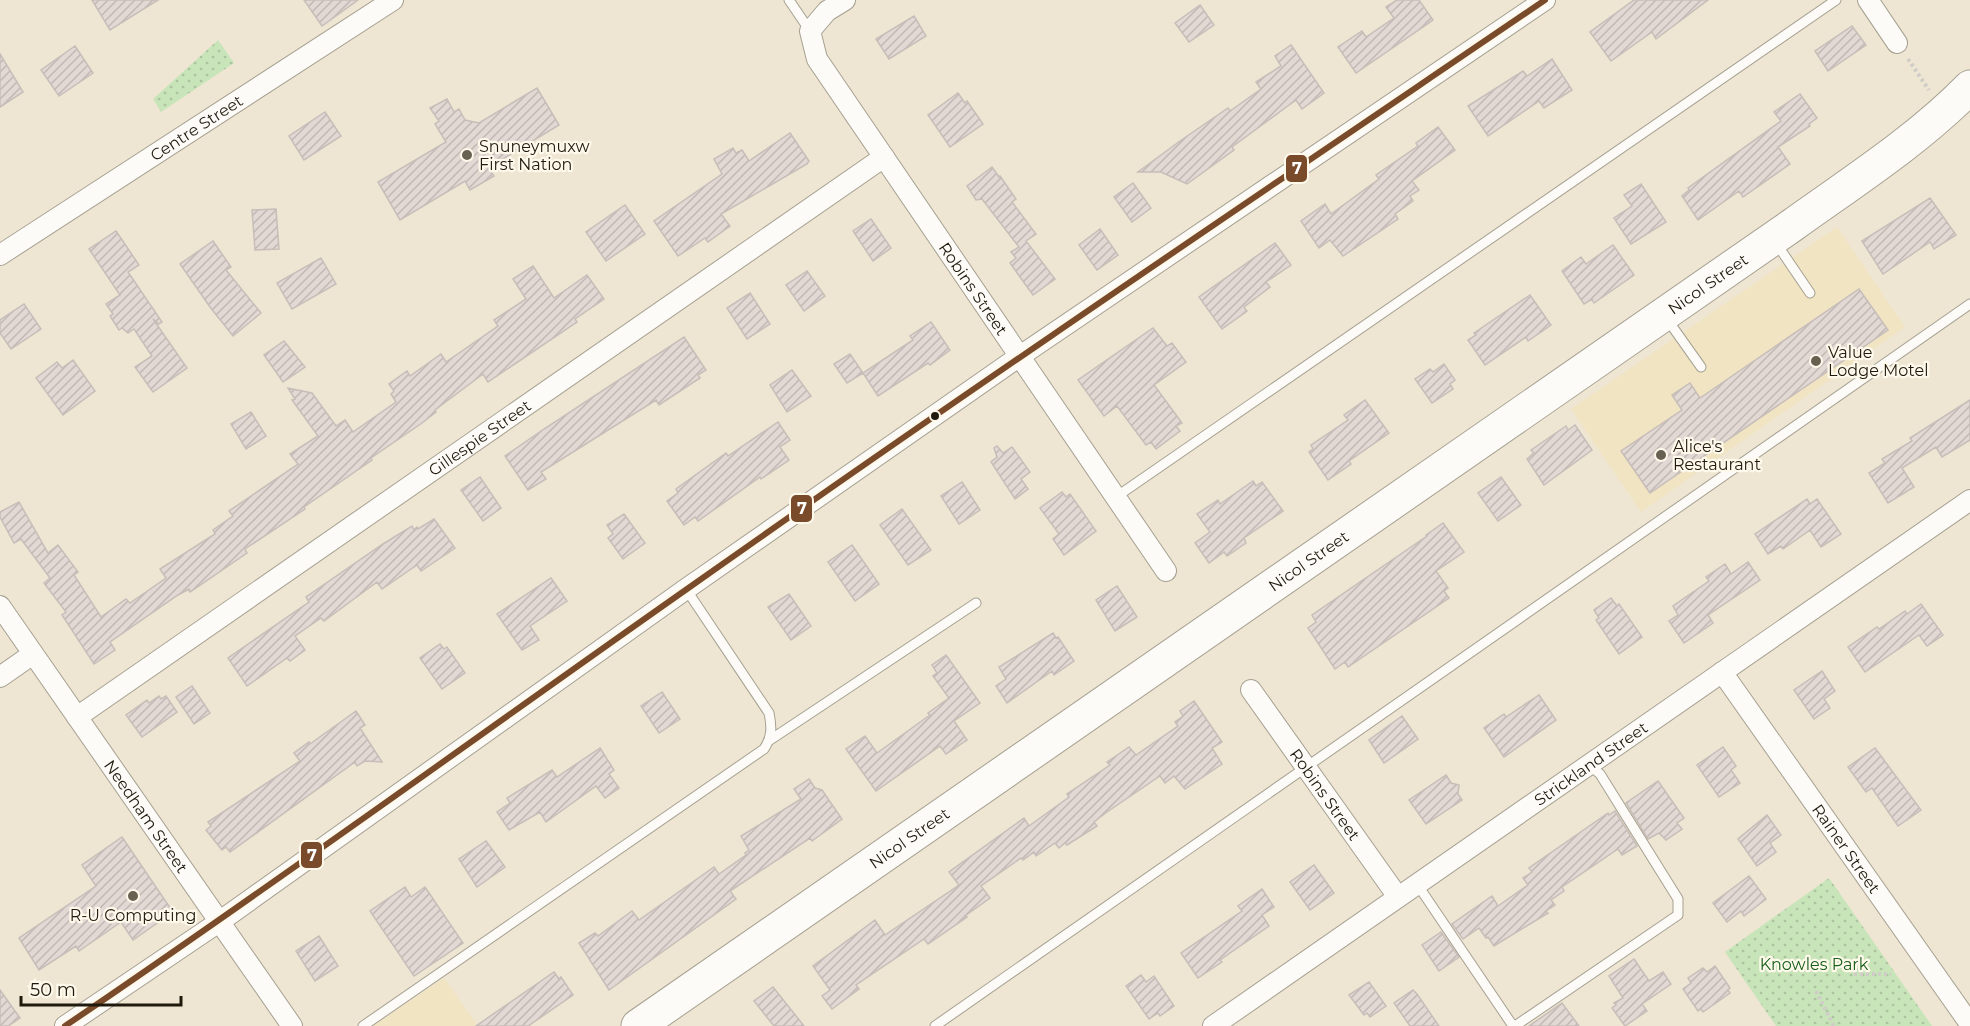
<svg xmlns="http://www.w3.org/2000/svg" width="1970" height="1026" font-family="Montserrat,sans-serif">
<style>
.built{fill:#f1e4c3}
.park{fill:url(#park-dots)}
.building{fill:url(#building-hatch);stroke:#c7bdb9;stroke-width:1.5}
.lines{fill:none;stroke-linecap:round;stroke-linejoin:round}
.lane-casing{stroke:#a6a091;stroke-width:11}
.street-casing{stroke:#a6a091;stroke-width:22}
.highway-casing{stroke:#a6a091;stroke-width:35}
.path{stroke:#d0cdc8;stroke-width:4;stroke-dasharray:3 3;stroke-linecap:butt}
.lane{stroke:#fcfbf8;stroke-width:9}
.street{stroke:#fcfbf8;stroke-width:20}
.highway{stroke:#fcfbf8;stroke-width:33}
.bus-1-casing{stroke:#fef9eb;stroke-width:10}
.bus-1{stroke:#7a4b2a;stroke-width:6}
.poi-dot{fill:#676152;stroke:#fef9eb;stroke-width:2}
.bus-dot{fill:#1f1a0d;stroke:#fef9eb;stroke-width:2}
.labels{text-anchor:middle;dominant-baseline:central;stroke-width:4.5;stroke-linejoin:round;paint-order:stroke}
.street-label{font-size:16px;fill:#1f1a0d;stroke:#fef9eb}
.poi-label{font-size:16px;fill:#1f1a0d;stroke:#fef9eb;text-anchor:start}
.park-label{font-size:16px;fill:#185f1a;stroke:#fef9eb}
.line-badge{stroke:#fef9eb;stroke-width:2}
.badge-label{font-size:16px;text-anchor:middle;font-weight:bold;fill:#fff}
</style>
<defs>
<pattern id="park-dots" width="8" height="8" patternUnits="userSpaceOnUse" patternTransform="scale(1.5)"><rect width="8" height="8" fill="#c8e4b9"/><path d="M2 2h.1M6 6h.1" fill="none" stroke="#abc39e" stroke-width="1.8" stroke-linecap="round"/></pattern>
<pattern id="building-hatch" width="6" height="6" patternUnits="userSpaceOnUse" patternTransform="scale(1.5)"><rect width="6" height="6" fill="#e2d8d4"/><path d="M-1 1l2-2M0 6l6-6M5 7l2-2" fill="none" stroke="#c1b9b5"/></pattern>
</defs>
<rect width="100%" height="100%" fill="#eee6d2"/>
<path class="built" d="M1837 227 1905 327 1641 512 1571 409Z
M444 978 478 1026H373Z"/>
<path class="park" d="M218 40 234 63 161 112 153 99Z
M1829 878 1932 1026H1776L1725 952Z"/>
<path class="building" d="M92 0H158L110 30Z
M304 0H358L322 26Z
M1397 0H1419L1433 20 1356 73 1338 47 1362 31 1366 37 1394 18 1386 7Z
M1634 0H1708L1656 39 1652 32 1611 61 1590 32Z
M1200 5 1214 25 1189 42 1175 23Z
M914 16 926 36 889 59 876 39Z
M1852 26 1866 45 1828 71 1815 51Z
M1291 45 1324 93 1302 109 1296 100 1232 147 1234 150 1187 184 1161 172H1138L1180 141 1228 108 1230 111 1261 89 1256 82 1281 66 1275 56Z
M75 46 93 73 59 96 41 70Z
M0 54 23 92 0 107Z
M1552 59 1572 90 1544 108 1539 101 1488 136 1468 106 1523 71 1527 76Z
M537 88 559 125 488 168 494 176 470 190 465 181 400 220 378 182 446 142 435 124 439 121 430 108 447 99 454 112 459 109 465 120 479 123Z
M958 93 965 103 967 101 983 124 950 147 928 115Z
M1800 94 1817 118 1809 124 1810 126 1778 147 1790 164 1743 197 1739 191 1698 220 1682 196 1689 190 1688 188 1781 121 1774 112Z
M325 112 341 136 304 160 289 136Z
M1438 127 1455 150 1412 181 1419 190 1410 196 1413 201 1395 214 1398 219 1343 256 1330 240 1319 248 1301 221 1325 204 1331 214 1379 179 1376 175 1418 146 1416 143Z
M790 133 809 161 807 164 721 214 730 226 708 242 705 238 678 256 654 221 722 174 714 159 733 148 736 153 742 150 749 161Z
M992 167 999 177 1000 176 1016 199 1012 202 1036 234 1026 241 1055 279 1033 295 1010 263 1016 258 1011 252 1019 247 982 199 976 200 967 186Z
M1133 183 1151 208 1132 222 1114 197Z
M1641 184 1666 222 1631 244 1614 218 1632 206 1624 195Z
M1930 198 1956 235 1934 249 1930 242 1883 274 1862 241Z
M625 205 645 234 606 261 586 232Z
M276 209 279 249 255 250 252 210Z
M871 219 891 248 873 261 853 231Z
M1100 229 1118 255 1097 270 1079 245Z
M116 231 139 265 128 272 162 322 159 324 153 319 187 368 153 392 135 367 152 356 134 329 128 333 122 328 119 330 110 316 113 314 106 304 120 295 89 249Z
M213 241 231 267 226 270 261 313 233 336 210 307 180 264Z
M1275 243 1291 265 1266 282 1270 287 1244 307 1247 311 1222 329 1199 297Z
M1613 245 1634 275 1594 303 1592 299 1584 304 1562 271 1581 257 1586 264Z
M321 258 336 284 292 309 277 283Z
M533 266 554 298 587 275 604 299 575 319 577 322 488 382 483 374 435 410 436 412 422 423 371 458 372 460 304 507 305 509 245 549 247 553 190 592 189 589 178 595 110 642 115 650 94 664 62 615 66 612 44 583 50 578 21 539 14 543 0 517V512L19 502 48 553 58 545 78 572 74 575 101 617 126 599 130 603 166 578 160 569 215 534 213 530 233 516 229 511 298 464 290 454 318 436 292 400 295 399 288 388 312 393 336 426 345 420 353 432 396 402 391 394 394 391 389 384 407 371 410 376 441 354 446 362 498 326 494 320 526 299 513 279Z
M807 271 825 296 804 311 786 285Z
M1859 289 1888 330 1650 493 1621 451 1682 410 1672 395 1690 383 1700 398Z
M750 293 770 324 747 339 727 308Z
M1530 295 1551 325 1528 341 1526 337 1485 365 1468 340 1476 335 1474 333Z
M24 304 41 329 11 349 0 333V320Z
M931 322 950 350 930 365 928 363 878 396 863 373 913 340 910 336Z
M1153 328 1167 346 1172 343 1186 362 1154 385 1182 423 1176 426 1180 431 1156 449 1151 442 1146 445 1117 406 1104 416 1078 380Z
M684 337 706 370 698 375 700 378 659 405 656 400 541 472 546 479 528 490 505 456 544 429Z
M284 341 305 367 283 382 264 355Z
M850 354 863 373 847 383 834 364Z
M73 360 95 391 63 415 36 378 57 362 62 368Z
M1444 364 1455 380 1450 384 1453 389 1432 403 1415 379 1430 369 1433 372Z
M792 370 811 396 787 412 770 385Z
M1365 400 1389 433 1349 461 1351 464 1328 480 1309 452 1313 449 1311 445 1348 420 1344 415Z
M1970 400V440L1942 457 1936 447 1902 468 1914 487 1888 503 1869 473 1885 463 1882 459 1912 441 1910 438Z
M251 412 266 436 246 449 231 424Z
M778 422 790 440 780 447 789 460 761 479 760 477 698 521 695 517 684 525 667 501 678 493 676 489 726 453 728 456Z
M1575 425 1592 450 1544 485 1527 459 1534 453 1531 450 1566 426 1568 430Z
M997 446 1003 453 1012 447 1030 472 1021 479 1028 489 1015 499 991 462 997 457 994 448Z
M480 477 501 508 483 521 461 490Z
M1501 477 1521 505 1498 521 1478 493Z
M1253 481 1256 486 1262 482 1283 511 1244 538 1246 543 1227 556 1224 552 1209 563 1195 543 1210 532 1197 514 1218 500 1220 504Z
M962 482 980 510 959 524 941 496Z
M1062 492 1066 497 1070 494 1096 531 1064 555 1053 539 1059 534 1040 508Z
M1807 499 1810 504 1817 499 1841 534 1821 547 1810 530 1783 549 1781 546 1768 554 1755 534Z
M902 509 931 550 908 565 880 525Z
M624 514 645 543 623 559 608 538 613 534 607 525Z
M434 519 455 548 421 571 417 565 382 589 377 582 324 621 321 618 295 636 305 650 290 661 287 658 247 686 228 658 309 602 306 597 383 544 412 526 414 530 417 527 418 529Z
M1443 523 1464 552 1436 571 1448 588 1444 591 1449 598 1348 667 1345 662 1335 669 1308 628 1316 622 1312 615 1427 536 1426 535Z
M852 545 879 584 855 601 828 562Z
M1748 562 1760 580 1708 615 1713 623 1684 643 1669 621 1678 615 1673 606 1709 581 1706 577 1725 564 1731 574Z
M551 578 567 601 530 626 539 640 522 650 497 614Z
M1117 586 1137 617 1115 631 1096 600Z
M789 594 811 626 791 640 768 607Z
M1611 598 1617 606 1619 604 1642 637 1619 654 1596 620 1599 618 1594 610Z
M1921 604 1943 635 1927 646 1919 635 1865 672 1848 647 1877 627 1879 629 1905 611 1907 614Z
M1053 633 1056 638 1058 637 1074 661 1054 675 1052 671 1007 703 996 686 1006 679 999 667Z
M440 644 444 649 447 647 465 673 442 689 420 658Z
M946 655 980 703 954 721 967 740 946 754 940 746 876 791 846 749 865 736 877 753 930 715 928 713 949 698 933 676 937 673 932 665Z
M1822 671 1835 691 1824 699 1830 708 1814 719 1794 690Z
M192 686 210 713 194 724 176 697Z
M662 692 680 719 659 733 641 706Z
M1539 695 1556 720 1504 757 1484 728 1504 714 1506 717Z
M159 696 161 699 166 696 177 712 142 737 126 715 147 700 149 703Z
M1194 701 1222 742 1212 748 1222 764 1185 789 1174 776 1165 783 1160 776 1107 812 1094 822 1097 826 1067 845 1065 843 1059 848 1055 843 1036 856 1034 852 1023 860 1021 858 981 886 990 898 965 916 967 917 928 944 924 939 856 985 859 989 832 1009 822 996 830 990 813 966 875 920 885 935 959 885 949 872 1024 818 1029 826 1069 797 1067 794 1110 765 1107 762 1129 747 1136 755 1178 726 1175 722 1183 716 1180 711Z
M356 711 365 725 360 728 382 762 365 761 357 766 355 762 230 852 226 847 222 850 206 830 211 826 208 822 300 761 294 753 309 742 310 744Z
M1402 716 1418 739 1384 763 1369 740Z
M1723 747 1736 766 1731 770 1740 783 1719 797 1697 765Z
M600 748 614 770 609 774 619 788 605 798 596 786 546 822 540 812 509 830 497 812 510 803 507 798 552 770 557 777Z
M1875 748 1921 810 1898 826 1872 788 1866 792 1848 767Z
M1446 775 1451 783 1459 785 1458 794 1462 800 1426 824 1409 800Z
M809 779 815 788 822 790 842 819 812 841 810 838 730 891 736 899 609 990 579 943 595 933 598 936 632 911 639 920 714 867 719 874 746 855 745 853 749 850 741 836 801 799 794 789Z
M1658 781 1684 818 1677 823 1682 829 1666 840 1659 833 1648 839 1626 803Z
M1615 811 1637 846 1622 855 1618 849 1562 887 1564 891 1551 900 1555 905 1546 911 1548 913 1494 946 1488 937 1486 938 1479 928 1463 939 1452 924 1492 896 1498 906 1528 885 1523 878 1532 872 1529 868 1608 813 1609 815Z
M1767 815 1781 835 1770 843 1776 852 1757 866 1738 839Z
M122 837 173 912 133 940 121 922 79 951 76 946 39 970 19 938 96 886 82 865Z
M486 841 505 867 477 887 459 859Z
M1314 865 1334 893 1310 910 1290 882Z
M1749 876 1766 899 1744 916 1741 911 1727 922 1713 903Z
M405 887 411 897 425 887 463 943 414 976 370 911Z
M1262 889 1274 907 1262 915 1269 926 1220 960 1222 962 1198 978 1181 953 1242 911 1238 906Z
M1441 932 1459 957 1439 971 1422 945Z
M319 936 338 966 315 981 296 951Z
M1634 959 1649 981 1663 972 1671 984 1642 1004 1647 1011 1625 1026 1612 1008 1616 1005 1614 1003 1623 998 1609 976Z
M1715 966 1730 988 1728 990 1730 993 1703 1012 1701 1009 1698 1011 1683 989 1691 983 1688 978 1703 968 1707 972Z
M554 972 559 979 561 977 573 995 528 1026H476Z
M1141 975 1146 982 1154 976 1174 1006 1160 1016 1158 1013 1149 1019 1126 986Z
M1369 982 1386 1006 1370 1017 1367 1013 1364 1015 1349 995Z
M773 987 804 1026H774L754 1001Z
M0 990 20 1018 8 1026H0Z
M1413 990 1417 994 1439 1026H1410L1394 1003Z
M1562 1003 1579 1026H1529Z"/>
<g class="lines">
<defs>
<path id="lane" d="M789 0 810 31
M1776 243 1810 293
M1667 319 1701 367
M1116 497 1836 0
M770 740 976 603
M1417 884 1513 1026
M363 1026 764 749C772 737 772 728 769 713L686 589
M935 1026 1970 304
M1515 1026 1678 915V899L1600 774 1589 765"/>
<g id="street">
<path id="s1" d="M845 0 827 11 810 31 817 59 1166 571"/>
<path d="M1868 0 1897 43"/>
<path id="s2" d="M0 255 393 0"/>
<path id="s3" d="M0 606 292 1026"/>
<path id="s4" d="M1722 672 1970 1024"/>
<path d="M0 677 33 654"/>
<path id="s5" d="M1251 690 1398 897"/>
<path id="s6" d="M77 717 884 157"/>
<path d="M65 1026 219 922 686 589 1020 356 1545 0"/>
<path id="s7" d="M1213 1026 1970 500"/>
</g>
<g id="highway">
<path id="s8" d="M638 1026 1794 224C1854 181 1918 140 1970 87"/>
</g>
</defs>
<use href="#lane" class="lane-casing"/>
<use href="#street" class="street-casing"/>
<use href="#highway" class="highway-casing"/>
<path class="path" d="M1908 59 1929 90
M1854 974H1891
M1816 991 1834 1026"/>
<use href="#lane" class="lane"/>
<use href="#street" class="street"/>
<use href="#highway" class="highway"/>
<defs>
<path id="bus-1" d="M65 1026C275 884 479 735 687 589 970 389 1258 195 1545 0"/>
</defs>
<use href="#bus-1" class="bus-1-casing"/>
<use href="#bus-1" class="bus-1"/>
</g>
<g class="poi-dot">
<circle cx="467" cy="155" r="6"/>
<circle cx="1816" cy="361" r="6"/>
<circle cx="1661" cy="455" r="6"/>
<circle cx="133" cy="896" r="6"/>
</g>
<circle class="bus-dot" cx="935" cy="416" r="5"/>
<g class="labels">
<g class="street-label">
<text stroke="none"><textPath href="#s2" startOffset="234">Centre Street</textPath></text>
<text stroke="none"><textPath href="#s8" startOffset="1302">Nicol Street</textPath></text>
<text stroke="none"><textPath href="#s1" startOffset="354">Robins Street</textPath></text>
<text stroke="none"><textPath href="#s6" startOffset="490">Gillespie Street</textPath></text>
<text stroke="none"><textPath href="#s8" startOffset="816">Nicol Street</textPath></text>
<text stroke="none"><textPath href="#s7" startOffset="460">Strickland Street</textPath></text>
<text stroke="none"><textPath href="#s5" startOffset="128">Robins Street</textPath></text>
<text stroke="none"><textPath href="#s3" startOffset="256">Needham Street</textPath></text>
<text stroke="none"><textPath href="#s8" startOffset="330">Nicol Street</textPath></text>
<text stroke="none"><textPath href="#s4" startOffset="216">Rainer Street</textPath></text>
</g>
<g class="poi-label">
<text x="479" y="146">Snuneymuxw<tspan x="479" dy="18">First Nation</tspan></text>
<text x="1828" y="352">Value<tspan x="1828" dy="18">Lodge Motel</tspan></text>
<text x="1673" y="446">Alice's<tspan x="1673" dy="18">Restaurant</tspan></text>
<text x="133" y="915" text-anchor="middle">R-U Computing</text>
</g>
<g class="park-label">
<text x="1814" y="964">Knowles Park</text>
</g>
</g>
<g class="line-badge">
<rect x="1285" y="154" width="23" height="29" rx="6" fill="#7a4b2a"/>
<rect x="790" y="494" width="23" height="29" rx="6" fill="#7a4b2a"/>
<rect x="300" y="841" width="23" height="28" rx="6" fill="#7a4b2a"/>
</g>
<g class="badge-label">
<text x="1297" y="174">7</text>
<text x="802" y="514">7</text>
<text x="312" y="861">7</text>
</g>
<path d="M21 996v9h160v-9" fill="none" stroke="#1f1a0d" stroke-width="3"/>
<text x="30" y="996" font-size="18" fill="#1f1a0d" stroke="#fef9eb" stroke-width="4.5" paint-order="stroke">50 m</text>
</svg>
